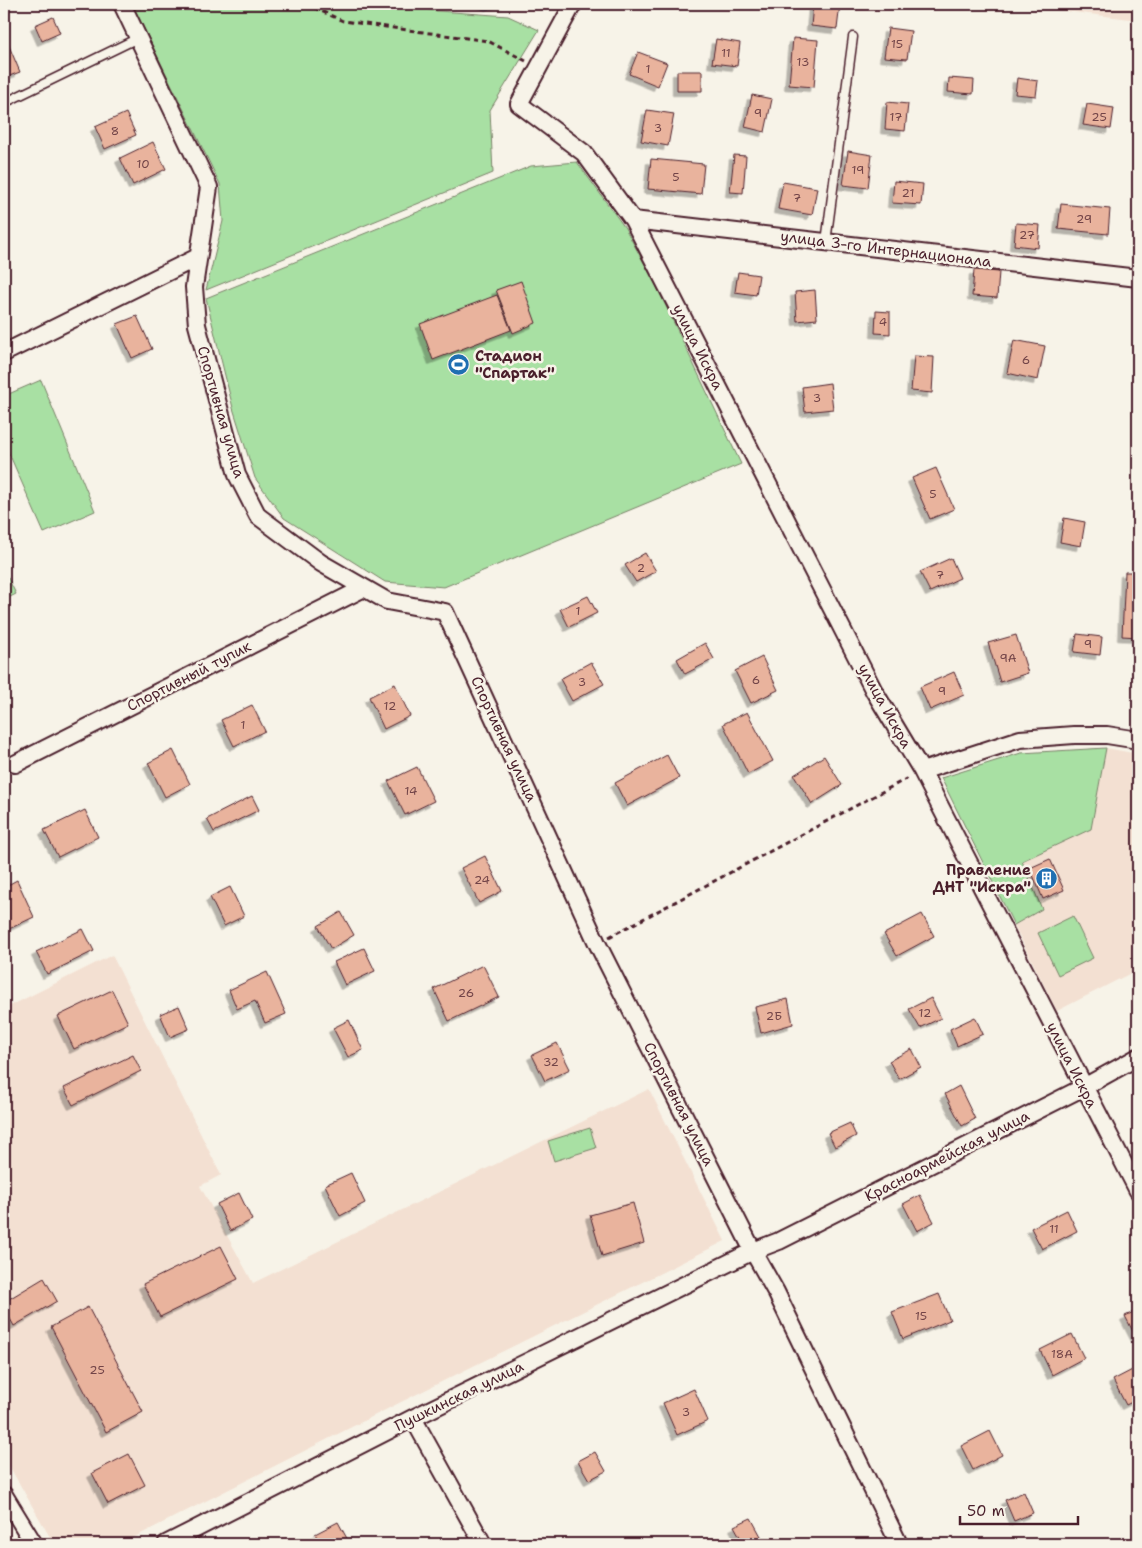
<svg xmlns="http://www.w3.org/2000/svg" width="1142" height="1548" font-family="'Shantell Sans',sans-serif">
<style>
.built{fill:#f3e0d2}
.green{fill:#a8e0a3;stroke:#798067}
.water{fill:#81d2da;stroke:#6b8a94}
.building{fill:#e9b39d;stroke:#4a1f2b;filter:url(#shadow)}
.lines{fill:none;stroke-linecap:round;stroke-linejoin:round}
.lane-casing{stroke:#4a1f2b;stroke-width:11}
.street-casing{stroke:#4a1f2b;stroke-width:20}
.path{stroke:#4a1f2b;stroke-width:3;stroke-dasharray:5 4;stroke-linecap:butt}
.lane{stroke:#f7f3e8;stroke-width:8}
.street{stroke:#f7f3e8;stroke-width:16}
.labels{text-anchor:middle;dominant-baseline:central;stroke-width:5;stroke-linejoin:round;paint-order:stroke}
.number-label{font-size:12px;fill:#724448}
.street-label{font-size:15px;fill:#4a1f2b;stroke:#f7f3e8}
.poi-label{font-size:15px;font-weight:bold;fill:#4a1f2b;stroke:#f7f3e8;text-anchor:start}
</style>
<defs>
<filter id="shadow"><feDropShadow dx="-4.5" dy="4.5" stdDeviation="0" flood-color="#0004"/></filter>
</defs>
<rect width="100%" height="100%" fill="#f7f3e8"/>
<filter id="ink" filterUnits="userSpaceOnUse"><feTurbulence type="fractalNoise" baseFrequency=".02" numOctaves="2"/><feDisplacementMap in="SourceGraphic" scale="10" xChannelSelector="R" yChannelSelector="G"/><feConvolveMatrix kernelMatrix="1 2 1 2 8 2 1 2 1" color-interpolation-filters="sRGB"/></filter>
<g filter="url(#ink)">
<path class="built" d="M1008 4H1138V20Z
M1106 748 1138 754V950L1131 973 1057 1011 1014 925 1042 909 1022 861 1091 829Z
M112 955 221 1175 200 1186 253 1283 649 1089 725 1241 405 1400 121 1544H54L4 1457V1009Z"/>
<path class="green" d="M132 4H388L438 11 508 16 539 30 490 110 493 173 206 290 223 221 220 184Z
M577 162 625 228 655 283 741 464 444 587 385 582 284 518 255 478 233 408 206 298 531 166Z
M41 380 95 511 44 533 4 442V396Z
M4 570 16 594 4 600Z
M1106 748 1091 829 1022 861 1042 909 1014 925 941 778 1021 753Z
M1073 916 1093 958 1058 975 1038 933Z
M590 1128 596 1148 554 1161 548 1141Z"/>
<path class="water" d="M440 4H516L485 10 469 5 455 8Z"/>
<path class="building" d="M813 4H840L837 29 811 26Z
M53 17 60 33 42 41 35 25Z
M888 28 911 31 907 59 884 57Z
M793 38 818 40 814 87 789 85Z
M6 39 20 72 4 78V40Z
M716 39 740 43 737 66 712 63Z
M638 52 667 63 658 86 629 74Z
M677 71H702V91H677Z
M949 78 974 80 973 94 948 92Z
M1017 78 1038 81 1036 96 1015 94Z
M752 95 772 99 765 132 745 127Z
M887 102 908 104 905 131 885 129Z
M1087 104 1114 108 1111 129 1083 125Z
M647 110 674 114 668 146 641 141Z
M126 113 136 135 105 149 95 127Z
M153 142 166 169 133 185 120 158Z
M848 151 872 155 868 188 843 185Z
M734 155 746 156 743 193 730 192Z
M651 159 704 164 701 194 648 189Z
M894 181 923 184 921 205 892 203Z
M783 182 817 188 812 215 778 209Z
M1061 204 1110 209 1108 234 1058 229Z
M1016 223 1040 225 1038 248 1014 245Z
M974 270 999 272 997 298 972 296Z
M738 272 759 275 756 295 735 292Z
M521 281 536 323 513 333 496 290Z
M815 290 817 319 797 321 795 292Z
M497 295 511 330 433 360 420 324Z
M876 311 890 312V334L875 333Z
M137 316 152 349 132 358 117 324Z
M1014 340 1045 346 1038 380 1007 373Z
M914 356 934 357 932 393 911 391Z
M830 383 833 409 805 412 802 387Z
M936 468 954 509 930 519 912 478Z
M1064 518 1085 522 1081 546 1060 542Z
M645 553 656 571 636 582 625 565Z
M951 558 960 578 930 592 920 572Z
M1125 572H1138V637L1122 636Z
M588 596 597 613 569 627 560 609Z
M1077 634 1102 637 1100 655 1074 652Z
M1016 635 1028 673 1000 682 988 643Z
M705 643 714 659 685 674 677 659Z
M762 657 778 690 751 703 735 671Z
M591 662 604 684 572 701 560 679Z
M954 672 964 695 930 710 920 687Z
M395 684 410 716 384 729 369 697Z
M252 705 265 731 234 746 221 720Z
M747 712 773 761 748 774 723 724Z
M173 750 190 784 165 797 148 763Z
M667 755 679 778 627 806 615 783Z
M824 756 842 785 812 804 794 775Z
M417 767 434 801 405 815 388 781Z
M252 796 259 810 214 832 207 819Z
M85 810 98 837 58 857 44 830Z
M485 856 502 891 479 903 461 868Z
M1050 859 1064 890 1043 899 1030 868Z
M17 880 34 917 9 929 4 918V887Z
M230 887 244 916 224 926 210 897Z
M341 912 354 935 331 949 318 926Z
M922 914 934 936 897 956 884 934Z
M83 929 94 951 47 974 36 952Z
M364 948 375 971 345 985 334 962Z
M483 965 499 997 449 1021 434 989Z
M267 972 286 1014 265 1023 255 1001 237 1009 229 990Z
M112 990 128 1023 74 1049 58 1016Z
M931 998 941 1018 920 1028 909 1009Z
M788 999 793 1024 761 1033 755 1007Z
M179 1006 189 1029 170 1037 160 1014Z
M975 1017 983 1034 957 1046 950 1029Z
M349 1020 363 1050 348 1057 333 1028Z
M557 1043 570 1069 545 1081 532 1055Z
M912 1049 921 1067 899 1079 889 1061Z
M133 1055 141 1071 73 1105 64 1088Z
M959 1086 975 1119 962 1126 945 1094Z
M850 1123 856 1136 835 1147 828 1133Z
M351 1173 365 1203 340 1216 325 1185Z
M239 1193 252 1220 230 1231 217 1204Z
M920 1195 934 1222 917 1231 903 1204Z
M633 1203 644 1243 602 1256 590 1215Z
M1067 1210 1077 1231 1042 1249 1031 1228Z
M221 1246 238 1279 160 1317 143 1284Z
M44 1278 57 1301 14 1326 4 1308V1302Z
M939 1294 950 1320 903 1339 892 1312Z
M88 1307 143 1412 106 1432 51 1327Z
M1138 1310V1341L1125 1316Z
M1072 1334 1084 1358 1052 1375 1040 1350Z
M1138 1367V1399L1126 1405 1113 1380Z
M694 1389 708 1421 677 1435 663 1403Z
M990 1431 1002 1455 973 1470 961 1446Z
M595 1452 606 1471 589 1480 578 1461Z
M129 1454 145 1485 108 1504 92 1473Z
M1024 1492 1033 1513 1014 1521 1005 1500Z
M751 1518 762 1538 750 1544H744L734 1526Z
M338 1522 350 1544H321L315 1534Z"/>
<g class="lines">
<defs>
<path id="lane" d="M4 103 138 38
M826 242 853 37"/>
<path id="street" d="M122 4 209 187 194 287 197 325 237 475 258 516 321 563 387 601 445 612 597 943 753 1251 776 1292 899 1544
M573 4 519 104 584 153 633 220 874 691 922 771 1138 1191
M633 220 1138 278
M4 353 198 257
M15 764 364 588
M922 771 1020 739 1074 735H1107L1138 740
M413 1418 483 1544
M4 1495 34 1544
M166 1544 413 1418 753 1251 779 1241 1084 1087 1138 1057"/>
</defs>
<use href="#lane" class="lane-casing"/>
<use href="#street" class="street-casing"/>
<path class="path" d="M306 4 343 21 488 41 526 61
M609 937 908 778"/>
<use href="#lane" class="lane"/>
<use href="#street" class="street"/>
</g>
</g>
<defs>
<symbol id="stadium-disc" viewBox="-11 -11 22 22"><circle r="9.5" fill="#1f6fb2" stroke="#f7f3e8"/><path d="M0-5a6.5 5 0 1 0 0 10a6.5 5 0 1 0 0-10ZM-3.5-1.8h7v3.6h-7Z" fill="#fff"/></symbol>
<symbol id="building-disc" viewBox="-11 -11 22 22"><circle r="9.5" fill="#1f6fb2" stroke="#f7f3e8"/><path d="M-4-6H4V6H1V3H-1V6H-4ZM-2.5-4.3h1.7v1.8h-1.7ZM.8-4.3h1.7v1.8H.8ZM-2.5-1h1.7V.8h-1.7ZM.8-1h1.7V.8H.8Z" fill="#fff"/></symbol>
</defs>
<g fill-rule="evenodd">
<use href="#stadium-disc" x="446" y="352" width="25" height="25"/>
<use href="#building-disc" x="1034" y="866" width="25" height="25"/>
</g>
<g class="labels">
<g class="number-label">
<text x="897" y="44">15</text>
<text x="726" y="53">11</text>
<text x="803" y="62">13</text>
<text x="648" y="69">1</text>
<text x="758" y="113">9</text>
<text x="896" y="117">17</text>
<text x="1099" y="117">25</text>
<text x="658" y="128">3</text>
<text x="115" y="131">8</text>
<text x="143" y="164">10</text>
<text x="858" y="170">19</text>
<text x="676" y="177">5</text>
<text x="908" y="193">21</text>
<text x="797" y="198">7</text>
<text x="1084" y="219">29</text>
<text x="1027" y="235">27</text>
<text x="883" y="322">4</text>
<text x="1026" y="360">6</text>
<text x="817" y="398">3</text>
<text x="933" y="494">5</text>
<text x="641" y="568">2</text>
<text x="940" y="575">7</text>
<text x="578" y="611">1</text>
<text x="1088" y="644">9</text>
<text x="1008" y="658">9А</text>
<text x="756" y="680">6</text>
<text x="582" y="682">3</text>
<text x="942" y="691">9</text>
<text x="390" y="706">12</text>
<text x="243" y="725">1</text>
<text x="411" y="791">14</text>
<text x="482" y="880">24</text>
<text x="466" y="993">26</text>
<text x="925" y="1013">12</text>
<text x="774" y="1016">2Б</text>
<text x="551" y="1062">32</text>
<text x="1054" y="1229">11</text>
<text x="921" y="1316">15</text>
<text x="1062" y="1354">18А</text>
<text x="97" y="1370">25</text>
<text x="686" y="1412">3</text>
</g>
<g class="street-label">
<text transform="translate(886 249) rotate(7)">улица 3-го Интернационала</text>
<text transform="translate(698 347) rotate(63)">улица Искра</text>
<text transform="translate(221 412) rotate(74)">Спортивная улица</text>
<text transform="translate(189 676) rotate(-27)">Спортивный тупик</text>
<text transform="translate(885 706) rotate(61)">улица Искра</text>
<text transform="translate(504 739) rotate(65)">Спортивная улица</text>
<text transform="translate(1072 1065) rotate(63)">улица Искра</text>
<text transform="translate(679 1104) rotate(63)">Спортивная улица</text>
<text transform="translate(947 1156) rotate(-27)">Красноармейская улица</text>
<text transform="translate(459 1396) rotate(-26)">Пушкинская улица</text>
</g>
<g class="poi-label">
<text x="475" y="356">Стадион<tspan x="475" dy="17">"Спартак"</tspan></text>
<text x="1031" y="870" text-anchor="end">Правление<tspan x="1031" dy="17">ДНТ "Искра"</tspan></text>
</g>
</g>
<rect width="1142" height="1548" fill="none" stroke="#f7f3e8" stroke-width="20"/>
<rect x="10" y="10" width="1122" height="1528" fill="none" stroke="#4a1f2b" stroke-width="2" filter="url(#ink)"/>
<path d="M960 1516v8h118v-8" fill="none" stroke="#4a1f2b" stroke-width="2.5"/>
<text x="967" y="1516" font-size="15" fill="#4a1f2b" stroke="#f7f3e8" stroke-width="4" paint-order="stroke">50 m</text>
</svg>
